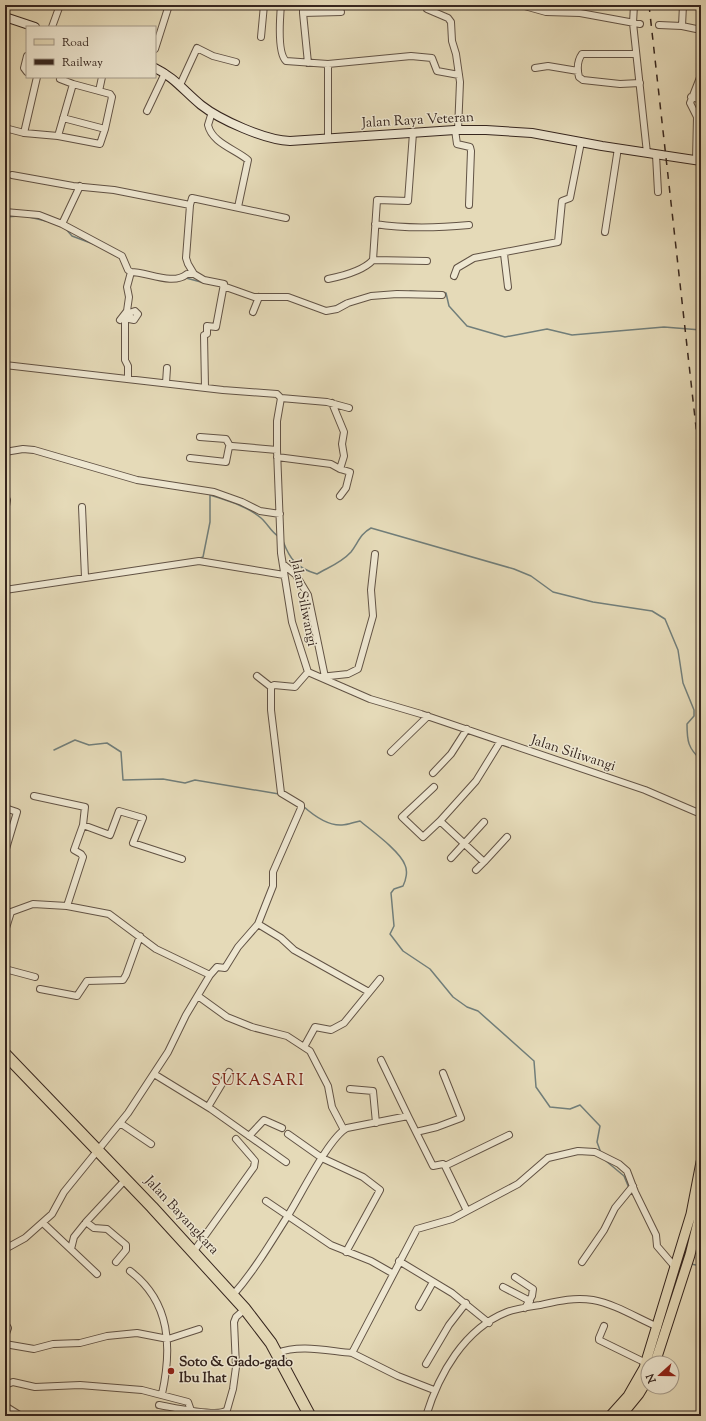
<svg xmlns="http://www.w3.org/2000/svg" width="706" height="1421" font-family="'Sorts Mill Goudy',serif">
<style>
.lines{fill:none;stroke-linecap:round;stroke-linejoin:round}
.stream{stroke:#717e7a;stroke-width:1.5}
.street-casing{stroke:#625345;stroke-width:8}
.secondary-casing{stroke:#36261f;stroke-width:10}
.primary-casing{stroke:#36261f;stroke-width:11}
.highway-casing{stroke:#36261f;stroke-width:13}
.street{stroke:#eee7d1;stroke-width:6}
.secondary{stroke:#eee7d1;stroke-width:8}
.primary{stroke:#e5dab8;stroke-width:9}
.highway{stroke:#e5dab8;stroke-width:11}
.rail{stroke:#36261f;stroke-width:1.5;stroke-dasharray:7 7;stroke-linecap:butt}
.poi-dot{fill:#8f2418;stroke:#eee7d1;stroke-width:1.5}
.labels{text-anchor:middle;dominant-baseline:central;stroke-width:3;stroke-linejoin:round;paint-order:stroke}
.street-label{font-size:14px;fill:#36261f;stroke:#eee7d1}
.poi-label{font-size:14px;font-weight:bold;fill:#36261f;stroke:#eee7d1;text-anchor:start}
.quarter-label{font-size:16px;letter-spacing:1px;fill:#7a1f14;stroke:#eee7d1}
</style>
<rect width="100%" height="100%" fill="#e5dab8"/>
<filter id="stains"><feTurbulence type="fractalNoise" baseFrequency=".005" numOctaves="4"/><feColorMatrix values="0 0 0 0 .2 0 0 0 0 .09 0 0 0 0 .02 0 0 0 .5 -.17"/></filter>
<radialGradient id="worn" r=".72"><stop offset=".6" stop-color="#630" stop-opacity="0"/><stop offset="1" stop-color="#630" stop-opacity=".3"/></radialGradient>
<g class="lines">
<path class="stream" d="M5 217 19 216
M29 217 46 221
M65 228 72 236 96 245
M186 278 201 282
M410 291 420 292
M444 293H446L449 306 467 326 505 337 547 329 572 335 664 327 701 330
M269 294H277
M334 307 345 301
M283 541C290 560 297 568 317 574 329 567 341 563 351 552 358 543 360 534 371 528L514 569 531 576 553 592 593 602 652 611 665 619 678 650 683 683 694 710V716L687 724C687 741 688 748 701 760
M200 558 203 557 210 522V495C228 501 247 506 261 518 268 524 271 532 278 536
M54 750 75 740 89 745 107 743 121 752 123 780 163 779 185 783 195 780 279 794
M303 806C313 815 328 826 342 825 348 825 354 822 360 821 372 831 400 851 405 865 408 871 406 880 403 886L394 889 391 893 394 926 390 934 403 951 430 969 453 997 467 1007 478 1011 534 1061 536 1087 550 1107 570 1109 580 1105 600 1126 597 1142 601 1153
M606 1161 624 1176 629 1188
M631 1191 636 1200
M691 1264 701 1266"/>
<defs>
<path id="street" d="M281 5C280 17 277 53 286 61L328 64 411 56 432 58 437 71 459 75
M303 5V13L341 12
M485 5H495
M521 5 546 12 580 13 640 24
M634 5 633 23 647 153
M427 9 448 18 451 22 452 41 456 54 460 82 458 130
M303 13 308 63
M659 25 682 26 701 30
M682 26 683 5
M52 27 60 5
M261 37 264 5
M155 49 169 5
M636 54H582C577 61 577 69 579 77L583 80 620 84 640 83
M27 56 24 68 27 72
M328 64V139
M535 68 548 66 578 71
M60 79 73 84
M180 85 197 48 213 56 236 62
M691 97 701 100
M147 111 165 73
M212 112 208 125C212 143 235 149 248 160L238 207
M63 118 105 129 112 97 110 94 99 91 102 77
M5 128 24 133 58 136 100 144 105 129
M455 130 457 144 470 147 471 151 469 205
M24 133 37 77
M58 136 73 84 99 91
M656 155 658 192
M696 160 697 117 690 103 701 75
M12 175 73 186 114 190 190 205
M5 212 39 215 62 224 122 256 128 270 131 272
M62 224 80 186
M375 224C406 229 437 228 469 225
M605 232 618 148
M504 254 508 287
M373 260 427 261
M131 272C147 272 173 286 187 274H194L188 264 186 258 190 205 192 198 286 218
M194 274 204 280 224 284 216 327 207 326V334L204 335 205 387
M454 276 457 268 474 258 558 242 562 201 570 198 581 142
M328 279C343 276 363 271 373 260L377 200 408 201 413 133
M223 286 254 297H288L326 311 337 309 348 303 371 296 397 294 442 295
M253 312 259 297
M129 313 135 311 138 314 134 320 129 319
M120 320 127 311
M5 365 223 390 277 394 281 398 277 421V450L281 553 292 622 308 672 370 699 421 714 645 790 701 814
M128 379V366L125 360V321L130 316 127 311 129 297 127 287 131 272
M166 383 167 368
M281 398 327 402 349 408
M332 403 344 432 342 444 344 456 340 469 350 472 346 488 340 496
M200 437 226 439 230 446
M5 452 23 449 34 450 137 480 214 492 242 502 260 511 280 514
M277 457 331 464 340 469
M190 458 226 462 229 447 232 446 277 450
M5 496 7 500 5 512
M82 507 85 577
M283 564 296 575 308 595 325 677
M5 590 199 561 284 575
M257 676 271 687
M320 677 348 674 358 669 373 616 371 590 375 554
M500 742 476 781 440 821 484 862 507 837
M391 752 428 716
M433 773 451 754 467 729
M434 787 402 817 423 837 440 821
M34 796 85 807 83 825 74 850 81 854 83 857 67 906
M5 808 17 812 5 852
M83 825 110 835 119 811 143 818 133 843 182 859
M451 858 484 822
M476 870 484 862
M258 924 281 938 294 950 369 992
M5 931 11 912 33 904 67 906 109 914 156 949 210 975
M5 969 35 977
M40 989 77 996 87 981 123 980 126 975 140 936
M198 996 227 1017 252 1027 287 1036 310 1051 328 1086 332 1107 344 1130
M304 1047 315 1027 331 1030 344 1023 380 979
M381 1060 408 1116
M154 1074 211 1109 286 1162
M350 1089 373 1091 376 1123
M208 1107 229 1072
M120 1123 151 1144
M416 1132 437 1127 461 1118 443 1073
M288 1134 322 1158 363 1177 380 1190 346 1252
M249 1136 264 1120 282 1128
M445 1166 509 1135
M266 1201 331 1245 371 1261 392 1273
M86 1222 126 1179
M43 1223 97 1274
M5 1249 25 1238 52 1214 64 1192 128 1113 168 1052 186 1015 210 975 217 967 225 968 238 947 258 924 273 886V872L301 808V805L281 793 271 710V687L274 685 295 687 308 672
M71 1249 74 1237 86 1222 94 1228 107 1229 126 1245V1250L116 1262
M194 1251 254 1167 255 1161 236 1139
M399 1261 452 1293 489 1323
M582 1262 604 1230 615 1208 633 1186
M130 1271C171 1302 172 1348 162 1394
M515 1277 533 1289 532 1296 525 1308
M503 1287 530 1301
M233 1295C254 1271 270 1244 287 1217 300 1197 329 1137 347 1128L408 1116 433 1166 443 1164 445 1166 467 1211
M419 1307 433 1282
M5 1323 8 1328 5 1336
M604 1326 599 1338V1340L646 1363
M5 1344 34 1349 53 1344 80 1343 107 1336 137 1333 168 1339 199 1329
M277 1353C300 1344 328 1351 352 1353L417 1229 452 1219 467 1211 518 1184 548 1158 578 1151 595 1152 619 1164 627 1171 635 1192 656 1235 657 1246 675 1267
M352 1353 398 1376 434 1390
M426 1364 449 1325 466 1303
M5 1385 13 1382 35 1387 80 1385 142 1390 188 1402 193 1416
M159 1405C172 1407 218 1418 227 1410L233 1389 236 1367 234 1322 236 1317 245 1309
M5 1406 21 1416
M426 1416C439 1374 464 1329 507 1312 518 1308 529 1307 540 1305 558 1301 574 1297 593 1300 615 1304 637 1318 658 1327"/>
<path id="secondary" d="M5 17 35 27
M155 68C174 77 185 92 201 105 220 120 265 140 290 141L455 130H486L532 133 602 146 701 161"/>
<path id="primary" d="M655 1363 690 1255 701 1210
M610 1416 628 1396 644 1368 691 1214 701 1162
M621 1416 639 1394 648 1379"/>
<path id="highway" d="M5 1054 152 1207 245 1309 271 1343 310 1416"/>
</defs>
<use href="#street" class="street-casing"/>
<use href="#secondary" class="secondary-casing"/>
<use href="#primary" class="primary-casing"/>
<use href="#highway" class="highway-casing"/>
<use href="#street" class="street"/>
<use href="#secondary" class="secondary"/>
<use href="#primary" class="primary"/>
<use href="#highway" class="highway"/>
<path class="rail" d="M649 5 701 472"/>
</g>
<circle class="poi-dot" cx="171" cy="1371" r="4"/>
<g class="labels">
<g class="street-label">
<text transform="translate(418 121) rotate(-3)">Jalan Raya Veteran</text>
<text transform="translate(303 603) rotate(79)">Jalan Siliwangi</text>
<text transform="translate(573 754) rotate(18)">Jalan Siliwangi</text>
<text transform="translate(181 1216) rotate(47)">Jalan Bayangkara</text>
</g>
<g class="poi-label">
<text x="179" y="1363">Soto &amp; Gado-gado<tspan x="179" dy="16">Ibu Ihat</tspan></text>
</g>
<g class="quarter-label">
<text x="258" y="1081">SUKASARI</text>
</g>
</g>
<rect width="706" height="1421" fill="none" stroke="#e5dab8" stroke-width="20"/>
<rect x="6" y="6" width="694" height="1409" fill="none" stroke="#36261f" stroke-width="2"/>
<rect x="10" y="10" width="686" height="1401" fill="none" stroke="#36261f"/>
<rect x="26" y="26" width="130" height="52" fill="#eee7d1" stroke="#a49a8a"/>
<rect x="34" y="39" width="20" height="6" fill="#e5dab8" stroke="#a49a8a"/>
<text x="62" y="46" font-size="12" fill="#36261f">Road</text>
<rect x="34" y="59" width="20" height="6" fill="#36261f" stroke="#a49a8a"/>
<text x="62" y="66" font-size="12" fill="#36261f">Railway</text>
<g transform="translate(660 1375) rotate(249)"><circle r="19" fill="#eee7d1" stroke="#a49a8a"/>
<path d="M0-3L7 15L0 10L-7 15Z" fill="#8f2418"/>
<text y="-6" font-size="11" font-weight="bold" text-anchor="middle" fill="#36261f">N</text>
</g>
<rect width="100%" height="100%" filter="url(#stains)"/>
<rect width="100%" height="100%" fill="url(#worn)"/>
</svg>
